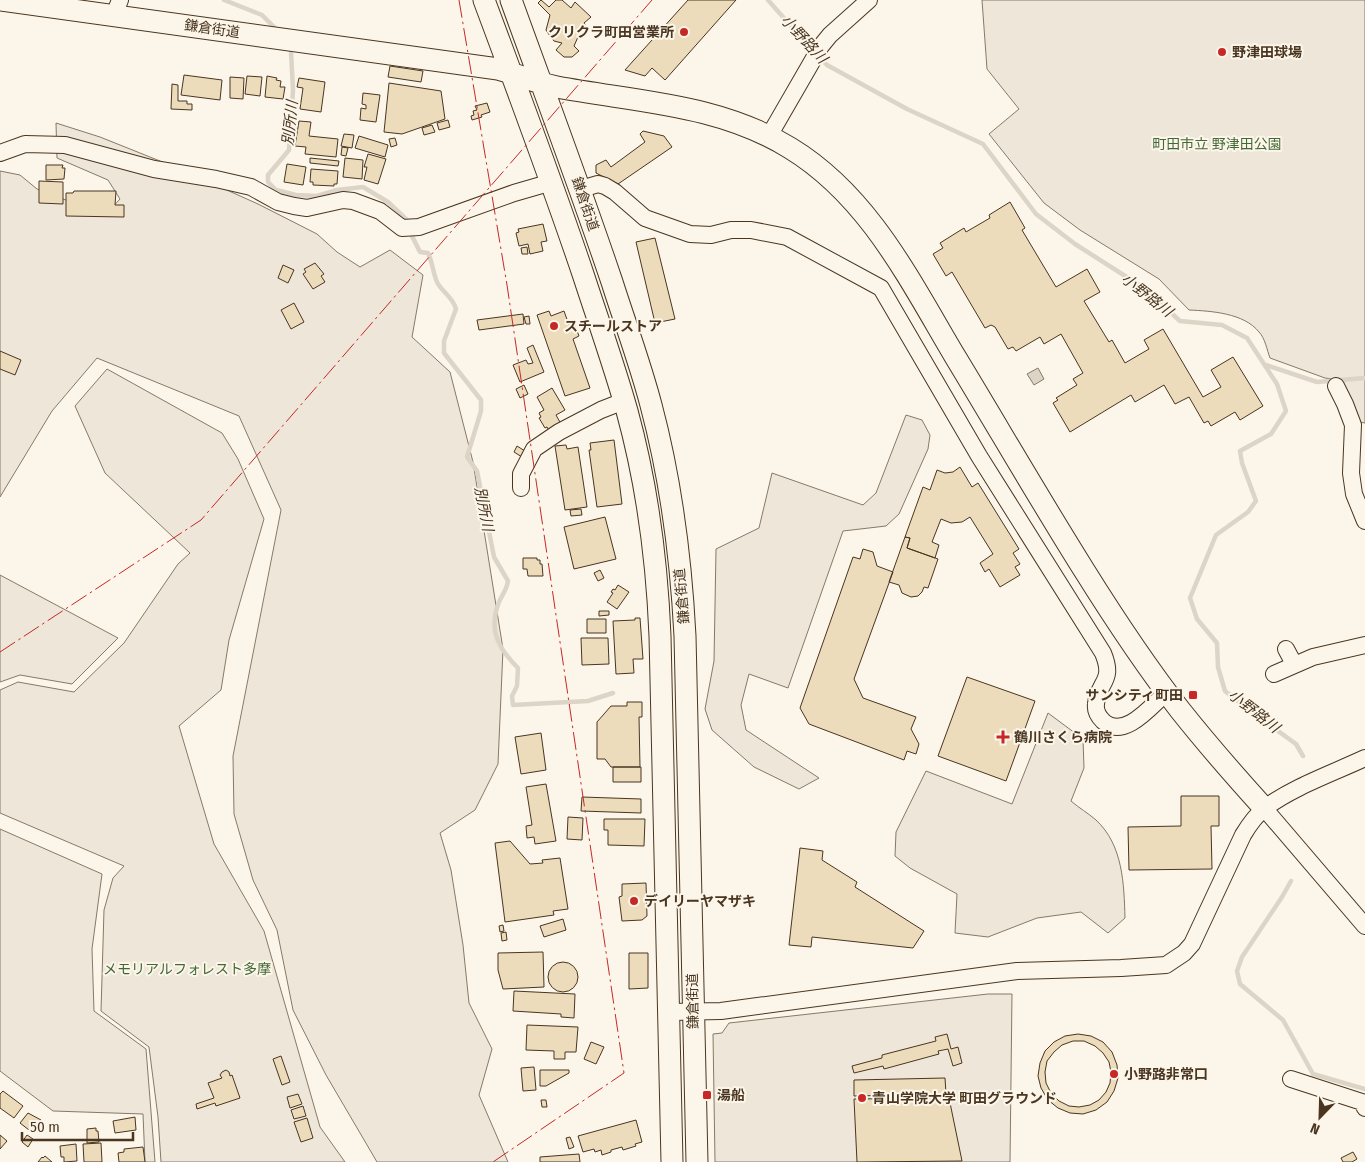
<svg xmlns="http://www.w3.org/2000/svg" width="1365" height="1162" font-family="'Fira Sans Condensed','Noto Sans JP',sans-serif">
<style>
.green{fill:#ede6d9;stroke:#887966}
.water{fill:#dcd4c6;stroke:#887966}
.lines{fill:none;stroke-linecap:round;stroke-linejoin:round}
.stream{stroke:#dcd4c6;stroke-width:4.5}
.building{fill:#ecdcbc;stroke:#4a3520;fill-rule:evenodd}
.minor-casing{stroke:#4a3520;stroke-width:18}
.major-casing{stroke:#4a3520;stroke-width:23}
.minor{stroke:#fbf6e9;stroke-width:16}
.major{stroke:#fbf6e9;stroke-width:21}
.power{stroke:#c62828;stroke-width:1;stroke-dasharray:18 4 2.5 4;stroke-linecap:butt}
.poi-dot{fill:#c62828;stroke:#fbf6e9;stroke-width:2}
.labels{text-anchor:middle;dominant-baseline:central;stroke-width:4;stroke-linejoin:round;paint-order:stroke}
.street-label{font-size:14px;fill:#4a3520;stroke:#fbf6e9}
.poi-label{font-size:14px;font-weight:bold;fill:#4a3520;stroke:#fbf6e9;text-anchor:start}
.park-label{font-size:14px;fill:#436837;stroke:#fbf6e9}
.water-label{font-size:15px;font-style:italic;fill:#4a3520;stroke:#fbf6e9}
</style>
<rect width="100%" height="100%" fill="#fbf6e9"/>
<path class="green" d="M982 0H1365V423L1359 422 1341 380 1325 378 1270 358C1267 350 1265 338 1259 332 1244 313 1211 311 1189 310L1159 279 1080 230 1044 203 989 134 1019 109 987 69Z
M56 123 100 137 180 169 258 204 317 234 337 252 360 267 390 250 423 275 412 337 450 372 473 462 503 649 498 764 475 810 440 833 451 870 463 945 469 1003 492 1049 479 1095 508 1162H377L326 1075 293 1010 277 930 253 880 234 814 233 756 281 510 239 416 97 358 52 411 0 497V171L20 175 37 189 105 215 120 199 108 180 57 158Z
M107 369 222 433 238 459 264 519 229 640 221 690 179 726 214 844 264 931 320 1127 345 1162H161L158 1117 149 1047 101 1011 104 910 113 878 124 866 0 813V690L18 682 74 692 124 643 178 564 190 553 105 473 75 406Z
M906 415 922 420 930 435 928 449 899 514 886 526 843 531 788 688 749 674 741 705 746 730 819 778 799 789 754 767 712 730 705 709 714 661 716 549 759 528 772 473 863 505 876 493Z
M0 575 118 638 72 684 20 675 0 682Z
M1048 713 1083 739 1084 768 1071 801C1079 808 1088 813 1096 820 1123 845 1124 884 1125 918L1108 933 1081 912 1037 918 988 937 955 933 957 894 910 868 895 856 896 832 926 771 1012 804Z
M0 829 102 874 92 949 94 1011 146 1049 155 1162H145L143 1114 53 1111 0 1071Z
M988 994H1012L1010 1162H715L713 1034 722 1033 729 1023Z"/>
<path class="water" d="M1038 368 1044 379 1034 385 1027 374Z"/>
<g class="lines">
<path class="stream" d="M224 0 262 15 277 30
M768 0 813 51
M291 52 293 90 289 150 268 175V182L276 190 296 195 317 196 337 190 363 187 388 202 407 220
M818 56 827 65 907 109 983 144 1036 214 1075 244 1144 288 1180 321 1222 325 1247 338 1277 384 1286 411 1271 434 1240 451 1242 463 1256 501 1248 512 1216 535 1190 598 1197 619 1217 643 1218 667 1225 691 1245 707 1296 744 1303 756
M411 234 420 252 428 253C433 263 433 275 438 284 444 293 453 298 456 309L444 341V353L481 400V411L467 457 477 471 494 557 508 581C507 589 502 595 499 602 488 630 498 648 518 668L517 686 512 696 513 705 588 701 613 693
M1266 365 1317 382 1365 378
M1291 881 1282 897 1242 957 1237 971 1240 984 1283 1020 1313 1074 1365 1089"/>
</g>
<path class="building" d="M541 0 549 7 556 0H562L571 8 575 2 591 17 584 23 587 28 578 37 574 46 579 51 572 57H564L556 50 562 43 554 41 550 36 546 30 550 15 538 3Z
M688 0H736L665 80 652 68 645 76 625 70Z
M390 66 423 71 421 82 388 77Z
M184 75 222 80 220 100 181 95Z
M247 76 262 77 260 96 245 94Z
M267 76 277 78 276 80 281 81 280 87H285L283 99 265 97Z
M230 77 244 78 243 99 230 98Z
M299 78 325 82 321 112 300 109 303 88 297 87Z
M389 83 441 91 445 119 402 134 384 132Z
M172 84 178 85V101H187V104H192V110L171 109Z
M363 93 380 95 376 122 360 120 361 108 366 109V105L362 104Z
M487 103 490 112 481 115 482 117 472 120 471 116 474 115 473 111 477 110 475 106Z
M448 120 450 127 439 130 437 123Z
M299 121 311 122 309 136 338 139 336 157 305 154 306 147 295 146Z
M432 125 435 132 424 135 422 128Z
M643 131 664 136 672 147 618 184 596 173V165L606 160 611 167 645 142 640 134Z
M344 134 354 135 352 148 341 146Z
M359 136 388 145 385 157 355 148Z
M395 138 397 145 391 147 389 139Z
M342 147 348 148 346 156 341 155Z
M368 154 386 159 378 184 364 180 367 167H364Z
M310 158 339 161 338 166 310 163Z
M345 158 363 160 362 179 343 177Z
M287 164 306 167 303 185 284 182Z
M46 165H63L62 168H65L64 179 46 180Z
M311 169 338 171 337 184H334V186L313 185V182H310Z
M39 181 63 182V204L39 203Z
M74 191H116L115 205H124V217L66 216V193H73Z
M1010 202 1025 228 1022 230 1056 287 1087 269 1100 292 1084 301 1109 342 1112 340 1125 363 1149 349 1144 340 1163 329 1203 397 1221 387 1211 370 1233 357 1263 406 1240 420 1235 412 1211 426 1208 421 1204 423 1189 397 1175 404 1164 385 1135 402 1131 395 1070 432 1053 403 1058 400 1056 398 1077 385 1073 379 1083 373 1061 334 1044 344 1040 337 1016 351 1013 347 1008 349 995 327 991 325 985 328 952 272 946 276 933 254 943 248 940 243 964 228 966 232 990 218 989 215Z
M543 224 547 241 541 242 543 251 530 254 528 244 519 246 516 233 519 232 518 229Z
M655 238 675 319 655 323 636 242Z
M527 247 528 254H522L521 248Z
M315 263 324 274 321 276 325 282 313 289 303 274 306 272 304 269Z
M283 265 294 270 288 283 278 278Z
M294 303 304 322 291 329 281 310Z
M549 311 551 316 564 311 569 325 574 323 579 336 573 339 590 388 565 396 537 315Z
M523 314 524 324 479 330 477 320Z
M529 316 530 324H526L524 317Z
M533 345 544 372 520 382 513 365 526 360 528 364 533 363 527 348Z
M0 351 21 360 15 375 0 369Z
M524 385 528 394 520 398 516 389Z
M552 388 565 410 556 415 561 424 549 431 547 427 545 428 539 418 541 417 539 413 544 410 537 397Z
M614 440 622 504 597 507 589 450H591L590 443Z
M566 445 567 449 578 447 587 507 565 510 555 446Z
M517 446 525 451 522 457 514 452Z
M960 467 972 487 978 483 1019 549 1013 553 1020 564 1015 567 1020 575 1000 587 989 569 985 572 980 563 993 554 970 517 962 522 951 523 941 519 932 542 939 545 935 558 907 548 910 538 905 537 923 487 930 490 937 470 945 473 953 472Z
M581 509 582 515 571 516 570 510Z
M605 517 616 559 574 569 564 527Z
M905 537 910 538 907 548 938 559 928 588 924 587 922 592 918 596 911 597 902 593 899 585 889 582Z
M863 549 873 552 877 566 893 572 854 679 863 698 916 717 911 729 919 744 916 754 907 751 904 760 809 724 800 708 853 557 860 559Z
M523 558H537V560H540V564H542L543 576H528L527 569H523Z
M600 570 604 578 598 581 594 573Z
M618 585 629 592 617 609 607 602 613 593 611 592 613 589 615 590Z
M599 611H609V615L599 616Z
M635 618H640L643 659H633L634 673 616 674 613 621 635 620Z
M587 619H606V633H587Z
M581 638H608L609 664 582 665Z
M967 677 1035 701 1006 781 938 756Z
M627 702H642V717H639L640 767H611L605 759H597V722L611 706H627Z
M541 733 546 770 521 774 515 737Z
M613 767H641V782H613Z
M546 784 556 841 535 844 534 837 527 838 526 826 532 825 526 787Z
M1181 796H1219V826H1211L1212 869 1129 870 1128 827 1181 826Z
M582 797 641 799V813L581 811Z
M568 817 583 818 582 840 567 839Z
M604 819H645L644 846 608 845V830H604Z
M510 841 530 864 543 863 542 860 560 858 568 909 553 911 554 915 505 922 495 843Z
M800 848 823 851 822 860 857 882 855 887 924 931 913 948 812 937 811 947 789 945Z
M646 883 647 916 642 920 622 921 619 897 622 896V884Z
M563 919 566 930 544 937 540 926Z
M503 925 504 931 500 932 499 926Z
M506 932 507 940 502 941 501 933Z
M543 952 544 987 503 989 498 970V953Z
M629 953H648V988L629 989Z
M548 977a15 15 0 1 1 30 0a15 15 0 1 1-30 0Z
M514 991 575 994 574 1018 561 1017V1014L513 1011Z
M527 1025 578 1027 576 1052H565V1059H554V1051L526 1050Z
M947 1034 951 1049 958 1047 962 1063 953 1066 948 1049 938 1051 939 1054 884 1069 883 1066 854 1073 852 1066 882 1058V1055L936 1041 935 1037Z
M1078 1034 1091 1036 1103 1042 1112 1052 1117 1065 1118 1078 1114 1091 1107 1102 1096 1110 1083 1114 1070 1113 1058 1108 1048 1100 1041 1088 1038 1076 1040 1063 1045 1051 1054 1042 1065 1036ZM1073 1041H1084L1095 1046 1103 1053 1109 1062 1111 1072 1110 1083 1106 1092 1099 1100 1090 1105 1079 1107 1069 1106 1059 1101 1051 1093 1046 1083 1045 1072 1047 1061 1054 1052 1062 1045Z
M591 1042 604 1047 596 1064 584 1059Z
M281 1056 290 1082 282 1085 273 1059Z
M534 1067 536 1090 523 1091 521 1068Z
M226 1070 229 1072 230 1076 232 1075 240 1098 216 1106 215 1103 197 1109 196 1104 214 1098 208 1083 222 1078 220 1075 222 1072Z
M540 1070H569V1073L546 1086H540Z
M945 1078 946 1094 854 1096V1080Z
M3 1091 23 1106 14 1118 0 1108V1094Z
M298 1094 302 1104 290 1108 287 1097Z
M949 1098 962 1161 857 1162 854 1099Z
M541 1100H546L547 1107H542Z
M303 1106 306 1116 294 1119 291 1110Z
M28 1113 41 1120 34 1129 31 1128 29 1130 20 1123Z
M135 1117 136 1130 115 1133 113 1121Z
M307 1118 313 1138 301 1142 294 1122Z
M636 1120 642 1142 635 1144 636 1146 623 1150 622 1147 611 1150V1152L602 1155 601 1150 595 1152 594 1149 583 1152 578 1136Z
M96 1128V1131H98L99 1142 87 1143V1129Z
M0 1135 7 1141 0 1149Z
M27 1135 33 1139 28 1147 22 1142Z
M570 1137 574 1147 569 1149 566 1138Z
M101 1143 102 1162H84L83 1144Z
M76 1144 77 1161 64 1162V1157H61L60 1146Z
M143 1147 145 1162H119L118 1153 124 1152V1149Z
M1353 1152 1357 1159 1352 1162H1343L1341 1158Z
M579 1154 580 1162H540V1157Z
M45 1156 52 1162H38L42 1157 43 1158Z"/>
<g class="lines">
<defs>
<path id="minor" d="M114 15 120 0
M769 136 821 46 830 35 869 0
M0 153 25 144 65 145 154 169 216 179 251 187 278 202 294 206 307 208 343 200 353 201 380 211 402 228 419 227 514 193 552 182
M581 189 598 184 605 186 615 192 645 218 690 234 711 235 731 230H751L787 237 881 288 979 456 1103 653C1115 682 1098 681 1096 704 1095 711 1098 716 1103 721 1124 741 1152 705 1167 692
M1336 386 1345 404 1353 425 1351 473 1354 494 1365 521
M521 488V474L534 449 559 432 601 410 624 401
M1286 649 1294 664
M1274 674 1313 657 1365 645
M1264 808 1365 926
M669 1012 721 1011 1017 971 1121 968 1166 965 1184 953 1192 944 1243 835C1249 825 1256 815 1265 808 1293 787 1333 773 1365 758
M1291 1079 1362 1102 1365 1108"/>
<path id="major" d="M1 0 498 69C518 75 537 83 557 87 637 102 719 104 790 148 869 196 910 281 956 358 999 429 1040 500 1084 570 1114 618 1145 665 1180 710 1207 744 1235 776 1264 808
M484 0C518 91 552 182 583 274 598 320 614 365 627 411 647 484 657 561 660 636L672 1162
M511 0C545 94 580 187 612 282 625 323 640 363 651 405 671 480 681 559 685 636L697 1162"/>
</defs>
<use href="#minor" class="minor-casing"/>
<use href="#major" class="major-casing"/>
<use href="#minor" class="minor"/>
<use href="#major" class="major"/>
<path class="power" d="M459 0 507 285 624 1073 493 1162
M0 652 201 520 652 0"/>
</g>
<g class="poi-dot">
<circle cx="684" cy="32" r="5"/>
<circle cx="1222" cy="52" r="5"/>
<circle cx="554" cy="326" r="5"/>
<rect x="1188" y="690" width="10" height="10" rx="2.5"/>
<path d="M1000.5 729.5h5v5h5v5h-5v5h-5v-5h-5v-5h5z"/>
<circle cx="634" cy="901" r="5"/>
<circle cx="1114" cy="1074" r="5"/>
<rect x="702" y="1090" width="10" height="10" rx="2.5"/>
<circle cx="862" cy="1098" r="5"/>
</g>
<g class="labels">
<g class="street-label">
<text transform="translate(212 29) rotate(8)">鎌倉街道</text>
<text transform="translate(585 204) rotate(71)">鎌倉街道</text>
<text transform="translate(682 596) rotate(-95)">鎌倉街道</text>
<text transform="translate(693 1001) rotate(-91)">鎌倉街道</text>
</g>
<g class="poi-label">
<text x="674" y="32" text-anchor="end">クリクラ町田営業所</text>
<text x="1232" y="52">野津田球場</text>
<text x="564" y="326">スチールストア</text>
<text x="1183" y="695" text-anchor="end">サンシティ町田</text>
<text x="1014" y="737">鶴川さくら病院</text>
<text x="644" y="901">デイリーヤマザキ</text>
<text x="1124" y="1074">小野路非常口</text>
<text x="717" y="1095">湯船</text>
<text x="872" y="1098">青山学院大学 町田グラウンド</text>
</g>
<g class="park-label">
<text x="1217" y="144">町田市立 野津田公園</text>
<text x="187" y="969">メモリアルフォレスト多摩</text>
</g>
<g class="water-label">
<text transform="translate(804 39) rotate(47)">小野路川</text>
<text transform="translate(290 123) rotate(-84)">別所川</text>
<text transform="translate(1147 295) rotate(38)">小野路川</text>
<text transform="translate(484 509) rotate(79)">別所川</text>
<text transform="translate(1254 711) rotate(38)">小野路川</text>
</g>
</g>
<g transform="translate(1320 1117) rotate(203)" stroke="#fbf6e9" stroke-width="4" paint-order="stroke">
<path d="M0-4L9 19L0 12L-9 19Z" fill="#4a3520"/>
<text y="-8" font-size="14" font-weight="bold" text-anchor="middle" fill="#4a3520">N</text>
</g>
<path d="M22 1132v8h111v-8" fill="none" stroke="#4a3520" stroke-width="2.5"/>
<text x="30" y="1132" font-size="15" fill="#4a3520" stroke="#fbf6e9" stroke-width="4" paint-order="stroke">50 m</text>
</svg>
